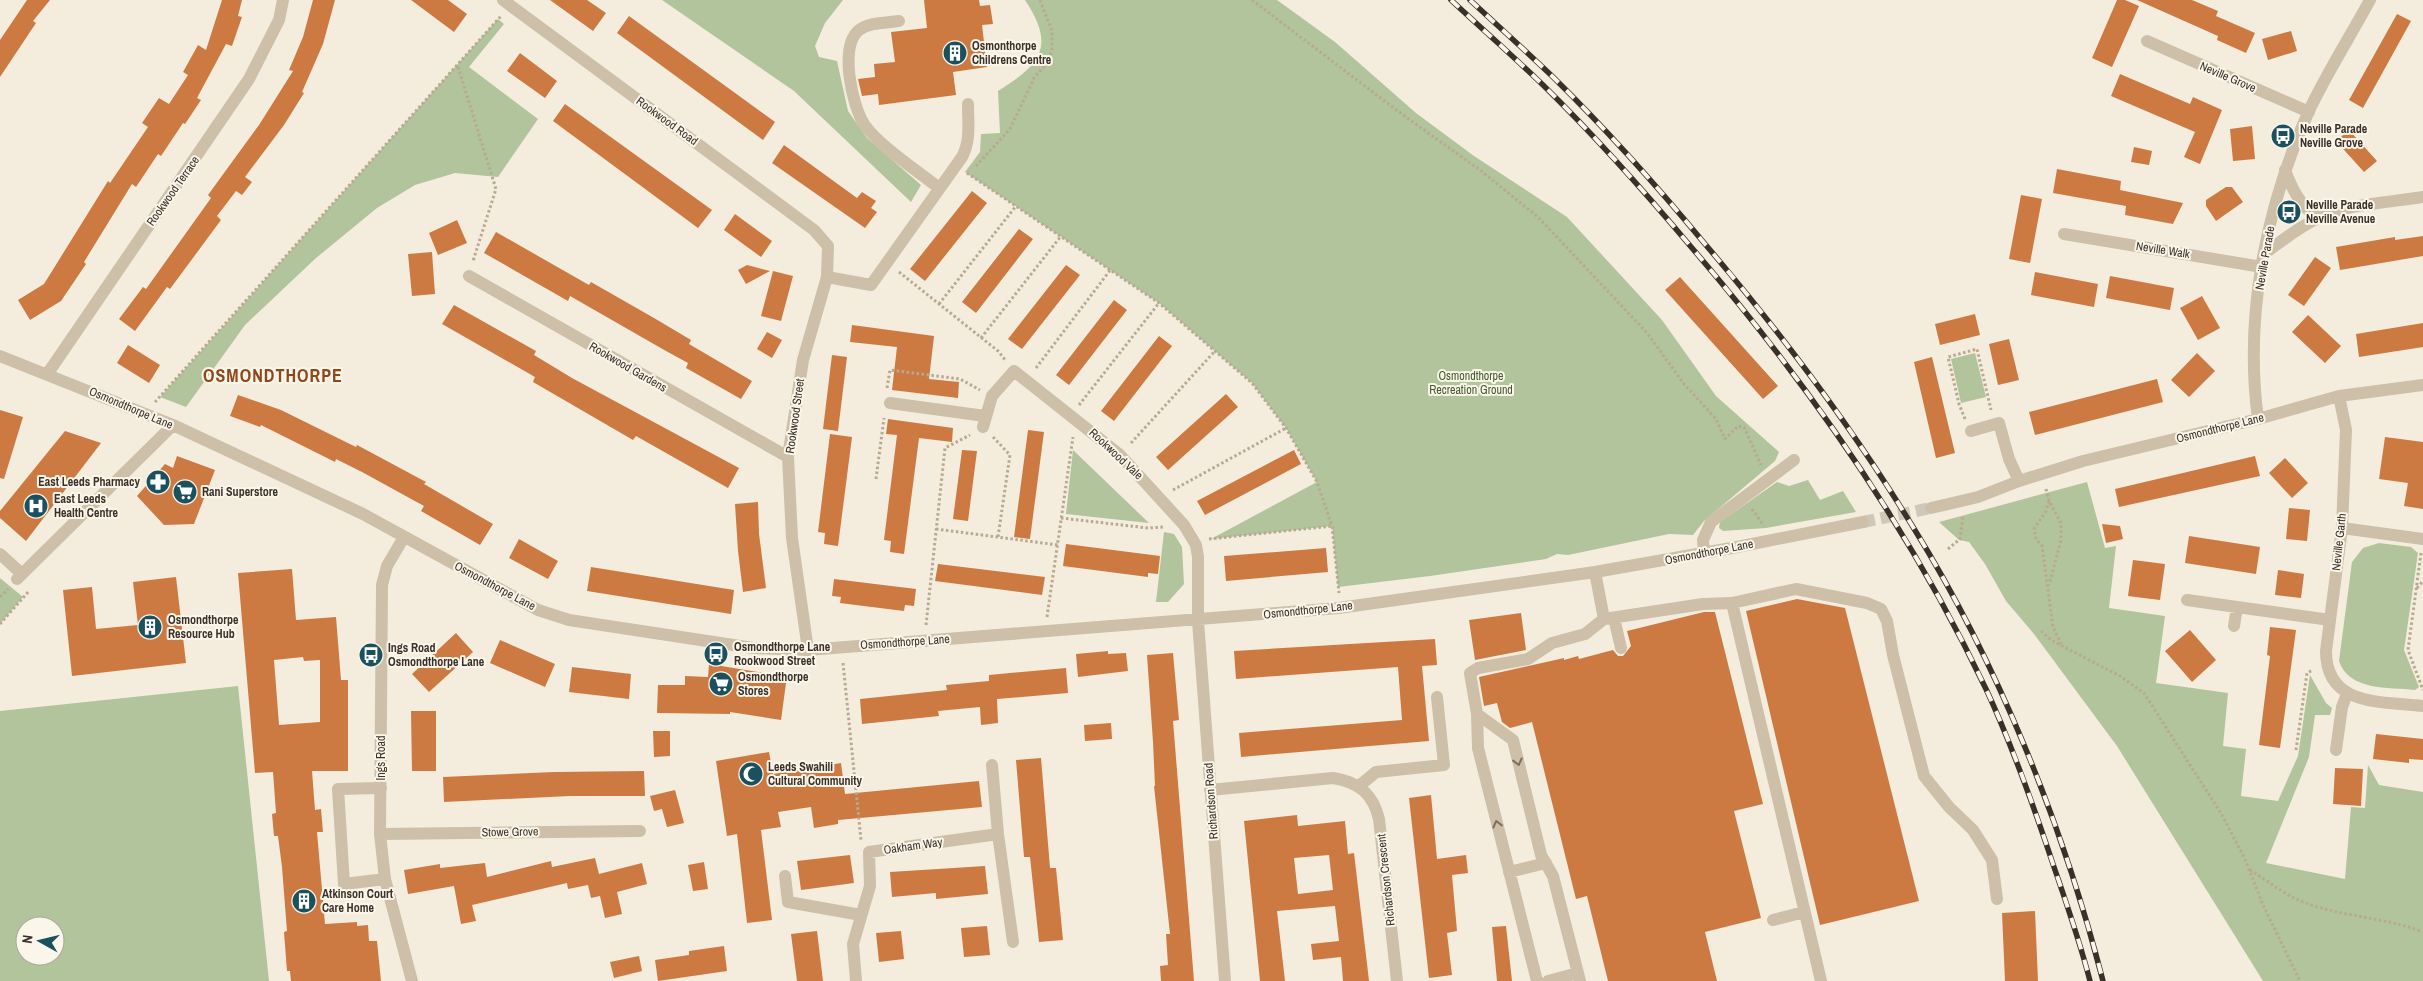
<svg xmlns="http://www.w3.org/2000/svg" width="2423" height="981" font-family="'Archivo Narrow',sans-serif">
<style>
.green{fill:#b1c49c;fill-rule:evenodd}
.building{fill:#cd7942;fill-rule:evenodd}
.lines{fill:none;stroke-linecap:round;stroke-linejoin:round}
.minor-tunnel{stroke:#cfc7b9;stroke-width:12;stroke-dasharray:12 6;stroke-linecap:butt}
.path{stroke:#b9a992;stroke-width:3;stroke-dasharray:2.5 2.5;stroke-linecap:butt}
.minor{stroke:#cdbfa8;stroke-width:12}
.rail-casing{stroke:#3a3029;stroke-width:5.5}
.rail{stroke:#fbf6ea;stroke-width:4;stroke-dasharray:11;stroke-linecap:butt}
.oneway{stroke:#7c7062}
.labels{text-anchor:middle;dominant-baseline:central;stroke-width:4;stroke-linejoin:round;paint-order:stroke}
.poi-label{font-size:12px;font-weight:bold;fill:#3a3029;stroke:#fbf6ea;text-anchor:start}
.street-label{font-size:12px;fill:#3a3029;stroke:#fbf6ea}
.park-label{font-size:12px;fill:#415a2b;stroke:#fbf6ea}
.district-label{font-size:18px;font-weight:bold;letter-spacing:1px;fill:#8e481c;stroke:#fbf6ea}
</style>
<rect width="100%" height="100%" fill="#f4eddd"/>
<path class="green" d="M662 0H843L825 23 815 46 819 57 837 61 848 111 867 138 921 185 911 202 794 91Z
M1025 0H1277L1335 42 1416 113 1474 156 1567 217 1662 320 1716 396 1779 452 1775 461 1704 521 1693 535 1669 534 1568 555 1557 554 1546 559 1430 576 1338 587 1332 526 1211 539 1317 482 1286 428 1252 383 1159 303 965 172 980 152 981 134 1000 133 998 91C1041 64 1056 47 1025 0Z
M498 19 504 24 469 67 538 119 498 177 455 173 415 185 377 208 316 258 245 325 186 407 160 397Z
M1975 353 1986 397 1961 403 1951 359Z
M1073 450 1149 523 1066 514Z
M1808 480 1820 500 1843 491 1856 512 1766 528 1723 531 1719 528 1720 522 1777 482 1789 486Z
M2087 482 2105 548 2116 546 2109 608 2165 616 2156 683 2228 693 2223 746 2246 749 2241 796 2278 801 2298 756 2310 675 2326 703 2332 708 2330 715H2315L2309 757 2266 863 2345 879 2351 807 2365 808 2368 765 2379 785 2423 792V981H2263L2117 746 2034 634 2006 601 1985 564 1969 542 1959 540 1939 522Z
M1164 532 1174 534 1182 547 1184 584 1168 602H1156Z
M2379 543 2411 547 2418 553 2404 650 2419 687 2415 690C2388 687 2349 691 2339 661L2352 562 2363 548Z
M0 578 23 597 0 624Z
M238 686 269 981H0V711ZM25 926H55V956H25Z"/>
<path class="building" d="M27 0H50L33 21 36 23 0 77V40Z
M222 0H242L238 16 242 17 232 46 226 44 197 98 201 100 185 124 183 123 161 156 158 154 136 187 132 184 84 262 86 264 61 301 30 320 18 300 44 284 108 181 110 183 148 127 142 123 159 98 169 104 188 75 183 72 198 45 206 50Z
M313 0H335L323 44 302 92 304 93 284 125 245 177 252 182 242 195 236 191 217 216 221 220 170 289 167 287 135 331 119 319 143 287 146 289 211 198 208 195 259 125 293 71 289 70 303 37Z
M411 0H448L467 14 454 32Z
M550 0H587L606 13 593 31Z
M924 0H979L980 6 990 5 993 24 982 25 987 67 953 72 956 95 879 105 878 94 862 96 858 79 875 77 874 64 895 62 891 32 927 28Z
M2117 0H2125L2139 6 2112 67 2092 58Z
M2137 0H2192L2218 11 2216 16 2255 33 2246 53 2217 40 2218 36Z
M2397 14 2411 21 2363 108 2349 100Z
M629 16 775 122 763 140 617 33Z
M2291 31 2297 51 2268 60 2262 39Z
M520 53 557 81 545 98 507 71Z
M2120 74 2190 104 2193 97 2222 110 2200 164 2184 157 2195 132 2111 96Z
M565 104 712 210 698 228 553 121Z
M2252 126 2255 159 2233 161 2230 129Z
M2349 130 2377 161 2364 172 2336 141Z
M784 145 857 198 862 192 876 201 871 208 877 212 865 228 772 163Z
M2134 147 2152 151 2149 165 2131 162Z
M2057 169 2121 181 2120 190 2183 203 2173 224 2125 215 2126 206 2053 193Z
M2226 187H2232L2243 202 2216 221 2206 206V200Z
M972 191 987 203 925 281 910 269Z
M2021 195 2042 199 2030 263 2009 259Z
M735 214 772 241 761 257 724 230Z
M457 220 467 243 438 255 429 233Z
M1019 229 1033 239 976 313 962 302Z
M496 232 589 285 591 282 654 318 691 340 689 344 752 381 741 399 686 368 688 363 666 351 570 296 568 301 484 253Z
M2423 236V256L2340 270 2336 247 2395 237V240Z
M432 252 435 294 412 296 408 254Z
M2315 257 2331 268 2304 306 2288 295Z
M747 265 770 271 746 284 738 270Z
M1066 265 1080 275 1022 349 1008 339Z
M773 271 793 276 781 321 761 316Z
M2035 272 2098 284 2094 307 2031 295Z
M2110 276 2174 288 2170 310 2106 298Z
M1680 277 1778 386 1763 399 1665 290Z
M2202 296 2220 328 2198 340 2180 308Z
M1114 300 1127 310 1069 385 1056 375Z
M454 305 536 351 534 355 572 378 739 468 728 488 636 436 633 440 533 382 535 377 442 324Z
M1975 314 1980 335 1940 345 1935 324Z
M2308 315 2341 346 2325 363 2292 332Z
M2423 323V347L2359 357 2356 334Z
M852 325 934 336 929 379 959 382 958 398 892 390 897 347 850 342Z
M767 332 782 340 772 358 757 349Z
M1159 336 1172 346 1114 421 1101 411Z
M2009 339 2019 380 1998 385 1989 344Z
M128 345 160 365 149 383 117 363Z
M2197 353 2215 371 2189 397 2171 380Z
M832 355 847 357 838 431 823 429Z
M1932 357 1955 453 1936 458 1914 362Z
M2157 379 2163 402 2035 435 2029 412Z
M1226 394 1238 407 1168 470 1156 457Z
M238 395 281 410 356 447 357 445 372 453 426 482 424 484 493 524 480 545 421 511 424 506 362 472 336 459 335 462 261 425 260 427 230 416Z
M0 410 23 417 4 479 0 478Z
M888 419 953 428 952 442 919 438 904 554 890 552 891 541 884 540 897 435 886 434Z
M1028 430 1044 432 1030 539 1014 537Z
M65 431 101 443 26 541 0 518V511Z
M830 434 852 437 838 546 824 544 825 533 818 532Z
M2385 437 2423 442V509L2404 506 2408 483 2379 479Z
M962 450 977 451 968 521 953 519Z
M1294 450 1301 464 1205 515 1197 501Z
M177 456 215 470 194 524 164 525 137 496 165 464 173 468Z
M2255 456 2260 476 2119 507 2115 489Z
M2285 458 2308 483 2292 498 2269 473Z
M758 502 759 534 766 588 743 592 738 551 735 504Z
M2289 508 2310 510 2307 541 2286 539Z
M2102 524 2120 526 2123 539 2106 543Z
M2189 536 2260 547 2256 574 2185 563Z
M519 539 558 561 548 579 509 558Z
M1066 544 1160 556 1158 574 1148 573V577L1063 566Z
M1326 548 1328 572 1226 581 1224 556Z
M2133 560 2165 564 2160 600 2128 596Z
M938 564 1045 577 1042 595 935 581Z
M591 567 734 590 731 614 587 591Z
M292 569 296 620 336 617 341 680H348V771H312L315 810 321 809 323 832H317L325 924 357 922V926L368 925 369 941H377L381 981H291L290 971H287L284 932 287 931 282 867 278 836H274L272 814 276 813 273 772 255 773 238 573ZM303 657 304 661 320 660V722L279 725 274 660Z
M2278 570 2304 574 2301 598 2275 595Z
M176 577 186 663 72 676 63 590 92 587 96 629 138 625 133 582Z
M834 579 916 589 914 606 905 605 904 611 840 603 841 597 832 596Z
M1797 599 1845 608 1919 901 1820 925 1746 611Z
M1704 612H1715L1763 804 1734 811 1761 918 1705 932 1717 981H1608L1587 896 1576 899 1532 722 1510 728 1502 722 1497 703 1484 706 1479 677 1564 658V660L1578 656 1579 659 1613 650 1618 656H1623L1631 646 1627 631Z
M1521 613 1526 650 1475 660 1469 620Z
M2270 627 2296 630 2280 748 2259 745 2270 656 2267 655Z
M2190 630 2216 660 2192 682 2165 651Z
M456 633 473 652 429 692 412 674Z
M1435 639 1437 665 1422 666 1429 741 1241 757 1239 733 1402 720 1398 667 1236 679 1234 651Z
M500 640 555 664 545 687 490 663Z
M1108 651V654L1126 653 1128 671 1078 677 1076 654Z
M1173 653 1179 720 1173 721 1194 981H1161L1160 966 1168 965 1166 934H1170L1154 786H1155L1153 742 1147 655Z
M709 664 770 674 769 680 786 683 781 720 730 712V714L657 713 658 685H685V676L708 677Z
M572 667 631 674 629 699 569 692Z
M1066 668 1068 693 997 699 998 723 981 725 980 707 938 711 939 716 862 724 860 699 947 690 946 685 989 681V675Z
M411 711H436V771H412Z
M1111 723 1112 739 1085 741 1084 725Z
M653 731H670V756L654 757Z
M2376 734 2423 739V760L2409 759V763L2373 759Z
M769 752 773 774 841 763 845 794 979 781 982 807 838 820V824L814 828 811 807 778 812 781 827 761 830 772 920 747 923 737 834 727 836 716 761Z
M1041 758 1050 868H1056L1063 940 1039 942 1030 857H1024L1016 760Z
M2335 768 2363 769 2361 806 2333 804Z
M644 771 645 796H570L444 802 443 777 554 772Z
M675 790 684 823 667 827 662 809 654 811 650 796Z
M1431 795 1437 859 1466 855 1468 873 1452 875 1457 931 1447 933 1452 975 1429 978 1409 798Z
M1297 815 1298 826 1345 821 1348 854 1354 853 1369 981H1343L1341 957 1313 960 1311 944 1339 941 1335 906 1277 911 1285 981H1260L1244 821ZM1329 855 1333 890 1298 894 1294 858Z
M850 855 854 883 801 890 797 861Z
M595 858 599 874 642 863 647 884 617 892 622 914 605 918 600 896 591 898 588 885 568 889 567 883 472 905 476 921 461 924 454 886 408 894 404 870 440 864V868L485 863 487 877 551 861 552 867Z
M704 862 708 889 693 891 688 865Z
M985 866 988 894 936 899V893L892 897 890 872Z
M2035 911 2038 981H2005L2002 913Z
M987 926 990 955 964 957 961 928Z
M1506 926 1512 981H1497L1492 927Z
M817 931 823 981H797L791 934Z
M901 931 904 959 879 962 876 933Z
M724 946 727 971 658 981 655 960 689 955V951Z
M639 956 642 971 614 978 610 962Z"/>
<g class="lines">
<path class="minor-tunnel" d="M1863 522 1931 508"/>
<path class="path" d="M1252 0 1399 112 1480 170 1538 217 1648 334 1684 384 1716 419 1725 439 1738 426 1744 427 1761 465
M458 67 496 189 473 261
M976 166 1010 129 1034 78 1046 64 1052 51V31L1040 0
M967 173 1159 303 1252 383 1286 428 1317 482 1332 526 1339 593
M899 272 998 351 1006 361
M939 304 1016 206
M981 338 1061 236
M1036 368 1111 269
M887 388 890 370 960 379 980 390
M155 402 501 16
M1079 405 1159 303
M1965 419 1959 404 1948 357 1977 349 1991 410
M993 437 1010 455 998 537
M1131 443 1215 351
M876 479 884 418
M2046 489 2049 501 2061 523V540L2049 585
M1173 490 1286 428
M2049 501 2046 511 2034 529 2036 539 2042 546 2053 627 2061 644
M1752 509 1764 526
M1061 518 1148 528 1164 527
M936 529 1058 545
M1209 539 1332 526
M1948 549 1960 539 1963 517
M2421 553 2408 650 2423 690
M2417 588 2423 581
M0 597 8 589
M1047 617 1073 437
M0 624 29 591
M926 625 945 448 970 435
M2041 631 2051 640 2120 676 2144 693 2222 815 2245 859 2263 905 2300 981
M843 663 861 840
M2296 750 2307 673 2313 670
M2250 870C2265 879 2280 891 2296 899 2336 917 2382 916 2423 932"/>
<path class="minor" d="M503 0 814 230 828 246 827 277 803 360 788 457 792 538 808 650
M899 21C886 23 870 22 859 30 839 47 852 105 864 124 878 145 919 172 939 188
M2147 41 2309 112
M2285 170C2292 189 2301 207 2318 218
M2064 234 2262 267
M2264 254C2281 241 2298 228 2318 218 2345 204 2393 202 2423 197
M469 276 788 457
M827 277 871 285 962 157C971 140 968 123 968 104
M0 356 173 425 363 514 538 610 569 620 753 648 808 650 1339 608 1595 572 1737 547 1863 522
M48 373 249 79 279 20 283 0
M2339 396 2346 430 2342 528 2326 651C2326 707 2382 701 2423 706
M890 403 985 416
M2258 419C2244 315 2266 208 2308 113 2326 74 2350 37 2370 0
M983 427 992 396 1014 371 1120 455 1184 525 1196 545 1198 557V621L1225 981
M1971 431 1999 423 2009 459 2019 481
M1931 508 1978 497 2019 481 2083 461 2258 419 2339 396 2423 385
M2342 528 2423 539
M404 537 387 566 382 585 380 834 385 879 412 981
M1704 553 1703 540 1711 522 1794 460
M0 554 22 574
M1595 572 1604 619
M17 579 173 425
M2187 600 2330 620
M1732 603 1821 981
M1614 618 1621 648
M2234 626 2237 607
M1477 714 1513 740 1541 855 1553 876 1580 981
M2336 750 2342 707 2347 694
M992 765 998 834 1013 942
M1359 786 1376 772 1444 765 1437 697
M381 788 338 789 344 884 385 879
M1210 790 1333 778C1359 782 1373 794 1379 819L1397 981
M380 834 640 831
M1509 872 1546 863
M785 876 788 902 861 915
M1773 920 1804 912
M856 981 853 944 870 886 869 852 998 834
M1537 981 1478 748 1477 714 1470 673 1478 668 1528 659 1552 643 1585 634 1604 619 1703 604 1732 603 1796 589 1867 603 1881 609 1887 621 1893 655 1924 776 1949 807 1973 830 1992 860 1997 899
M1548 981 1578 973"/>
<defs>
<path id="rail" d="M1451 0C1481 28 1513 56 1543 85 1595 136 1645 192 1692 248 1807 382 1910 529 1986 689 2013 747 2034 807 2054 867 2067 905 2080 942 2090 981
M1470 0C1498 26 1526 51 1553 77 1607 130 1657 186 1705 244 1781 333 1852 427 1913 527 1998 664 2063 825 2103 981"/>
</defs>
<use href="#rail" class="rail-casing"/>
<use href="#rail" class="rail"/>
</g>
<defs><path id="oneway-chevron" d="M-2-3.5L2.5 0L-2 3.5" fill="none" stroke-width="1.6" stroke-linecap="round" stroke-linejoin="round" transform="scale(1.25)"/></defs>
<g class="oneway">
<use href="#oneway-chevron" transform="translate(1518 762) rotate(76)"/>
<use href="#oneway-chevron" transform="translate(1497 824) rotate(-104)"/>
</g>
<defs>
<symbol id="building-disc" viewBox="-11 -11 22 22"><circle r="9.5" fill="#1b505e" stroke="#fbf6ea"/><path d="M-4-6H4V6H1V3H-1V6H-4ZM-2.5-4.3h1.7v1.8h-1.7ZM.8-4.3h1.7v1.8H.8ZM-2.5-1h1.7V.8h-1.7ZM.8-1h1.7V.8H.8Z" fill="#fff"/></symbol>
<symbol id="bus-disc" viewBox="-11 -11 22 22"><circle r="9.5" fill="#1b505e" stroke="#fbf6ea"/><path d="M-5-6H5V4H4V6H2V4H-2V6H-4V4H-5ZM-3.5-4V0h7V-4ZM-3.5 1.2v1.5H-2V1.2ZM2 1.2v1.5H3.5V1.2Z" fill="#fff"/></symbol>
<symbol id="pharmacy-disc" viewBox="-11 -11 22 22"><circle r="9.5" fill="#1b505e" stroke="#fbf6ea"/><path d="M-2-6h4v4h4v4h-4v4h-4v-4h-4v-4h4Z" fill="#fff"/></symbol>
<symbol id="supermarket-disc" viewBox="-11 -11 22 22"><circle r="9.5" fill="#1b505e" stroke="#fbf6ea"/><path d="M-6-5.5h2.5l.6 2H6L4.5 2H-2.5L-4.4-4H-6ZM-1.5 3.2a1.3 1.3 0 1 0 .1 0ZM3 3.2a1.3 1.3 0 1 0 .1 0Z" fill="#fff"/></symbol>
<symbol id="hospital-disc" viewBox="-11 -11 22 22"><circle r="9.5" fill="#1b505e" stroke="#fbf6ea"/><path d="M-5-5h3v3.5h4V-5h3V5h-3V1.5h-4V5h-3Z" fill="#fff"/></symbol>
<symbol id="mosque-disc" viewBox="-11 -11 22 22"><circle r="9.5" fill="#1b505e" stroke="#fbf6ea"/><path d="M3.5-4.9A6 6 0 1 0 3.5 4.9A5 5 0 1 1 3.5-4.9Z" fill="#fff"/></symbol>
</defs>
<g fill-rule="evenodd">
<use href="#building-disc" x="941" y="39" width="28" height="28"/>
<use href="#bus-disc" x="2269" y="122" width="28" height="28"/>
<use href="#bus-disc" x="2275" y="198" width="28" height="28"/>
<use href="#pharmacy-disc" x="144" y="468" width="28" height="28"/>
<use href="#supermarket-disc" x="171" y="478" width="28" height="28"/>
<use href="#hospital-disc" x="22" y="492" width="28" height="28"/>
<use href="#building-disc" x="136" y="613" width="28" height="28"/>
<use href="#bus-disc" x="702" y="640" width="28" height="28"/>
<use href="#bus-disc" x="357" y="641" width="28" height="28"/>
<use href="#supermarket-disc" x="707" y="670" width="28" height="28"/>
<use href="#mosque-disc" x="737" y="760" width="28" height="28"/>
<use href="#building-disc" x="290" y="887" width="28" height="28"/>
</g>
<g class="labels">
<g class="poi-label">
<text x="972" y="46">Osmonthorpe<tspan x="972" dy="14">Childrens Centre</tspan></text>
<text x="2300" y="129">Neville Parade<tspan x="2300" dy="14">Neville Grove</tspan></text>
<text x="2306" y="205">Neville Parade<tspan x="2306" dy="14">Neville Avenue</tspan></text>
<text x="140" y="482" text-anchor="end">East Leeds Pharmacy</text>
<text x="202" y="492">Rani Superstore</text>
<text x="54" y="499">East Leeds<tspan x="54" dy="14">Health Centre</tspan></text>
<text x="168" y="620">Osmondthorpe<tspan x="168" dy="14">Resource Hub</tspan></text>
<text x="734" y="647">Osmondthorpe Lane<tspan x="734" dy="14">Rookwood Street</tspan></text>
<text x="388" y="648">Ings Road<tspan x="388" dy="14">Osmondthorpe Lane</tspan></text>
<text x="738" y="677">Osmondthorpe<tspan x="738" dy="14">Stores</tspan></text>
<text x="768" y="767">Leeds Swahili<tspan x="768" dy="14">Cultural Community</tspan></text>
<text x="322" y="894">Atkinson Court<tspan x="322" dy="14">Care Home</tspan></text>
</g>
<g class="street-label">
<text transform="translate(2228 77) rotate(23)">Neville Grove</text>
<text transform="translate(667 121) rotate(36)">Rookwood Road</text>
<text transform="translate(173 191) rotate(-55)">Rookwood Terrace</text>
<text transform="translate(2163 250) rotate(9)">Neville Walk</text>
<text transform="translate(2265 258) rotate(-80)">Neville Parade</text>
<text transform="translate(628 367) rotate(30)">Rookwood Gardens</text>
<text transform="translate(131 408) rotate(23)">Osmondthorpe Lane</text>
<text transform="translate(795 416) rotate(-82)">Rookwood Street</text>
<text transform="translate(2220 428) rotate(-14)">Osmondthorpe Lane</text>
<text transform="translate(1116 454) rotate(43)">Rookwood Vale</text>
<text transform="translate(2339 542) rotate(-84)">Neville Garth</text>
<text transform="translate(1709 552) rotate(-11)">Osmondthorpe Lane</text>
<text transform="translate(495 586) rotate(28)">Osmondthorpe Lane</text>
<text transform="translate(1308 610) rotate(-6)">Osmondthorpe Lane</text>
<text transform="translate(905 642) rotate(-4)">Osmondthorpe Lane</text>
<text transform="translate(381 758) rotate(-90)">Ings Road</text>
<text transform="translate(1211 801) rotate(-94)">Richardson Road</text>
<text transform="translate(510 832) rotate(-1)">Stowe Grove</text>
<text transform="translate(913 846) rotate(-8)">Oakham Way</text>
<text transform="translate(1386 880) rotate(-96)">Richardson Crescent</text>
</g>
<g class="park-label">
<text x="1471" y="376">Osmondthorpe<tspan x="1471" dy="14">Recreation Ground</tspan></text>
</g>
<g class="district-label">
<text x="273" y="375">OSMONDTHORPE</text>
</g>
</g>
<g transform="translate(40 941) rotate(278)"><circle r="24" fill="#fbf6ea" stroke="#aea79d"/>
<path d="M0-4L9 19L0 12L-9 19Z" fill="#1b505e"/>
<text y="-8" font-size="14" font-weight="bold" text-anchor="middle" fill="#3a3029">N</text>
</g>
</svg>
